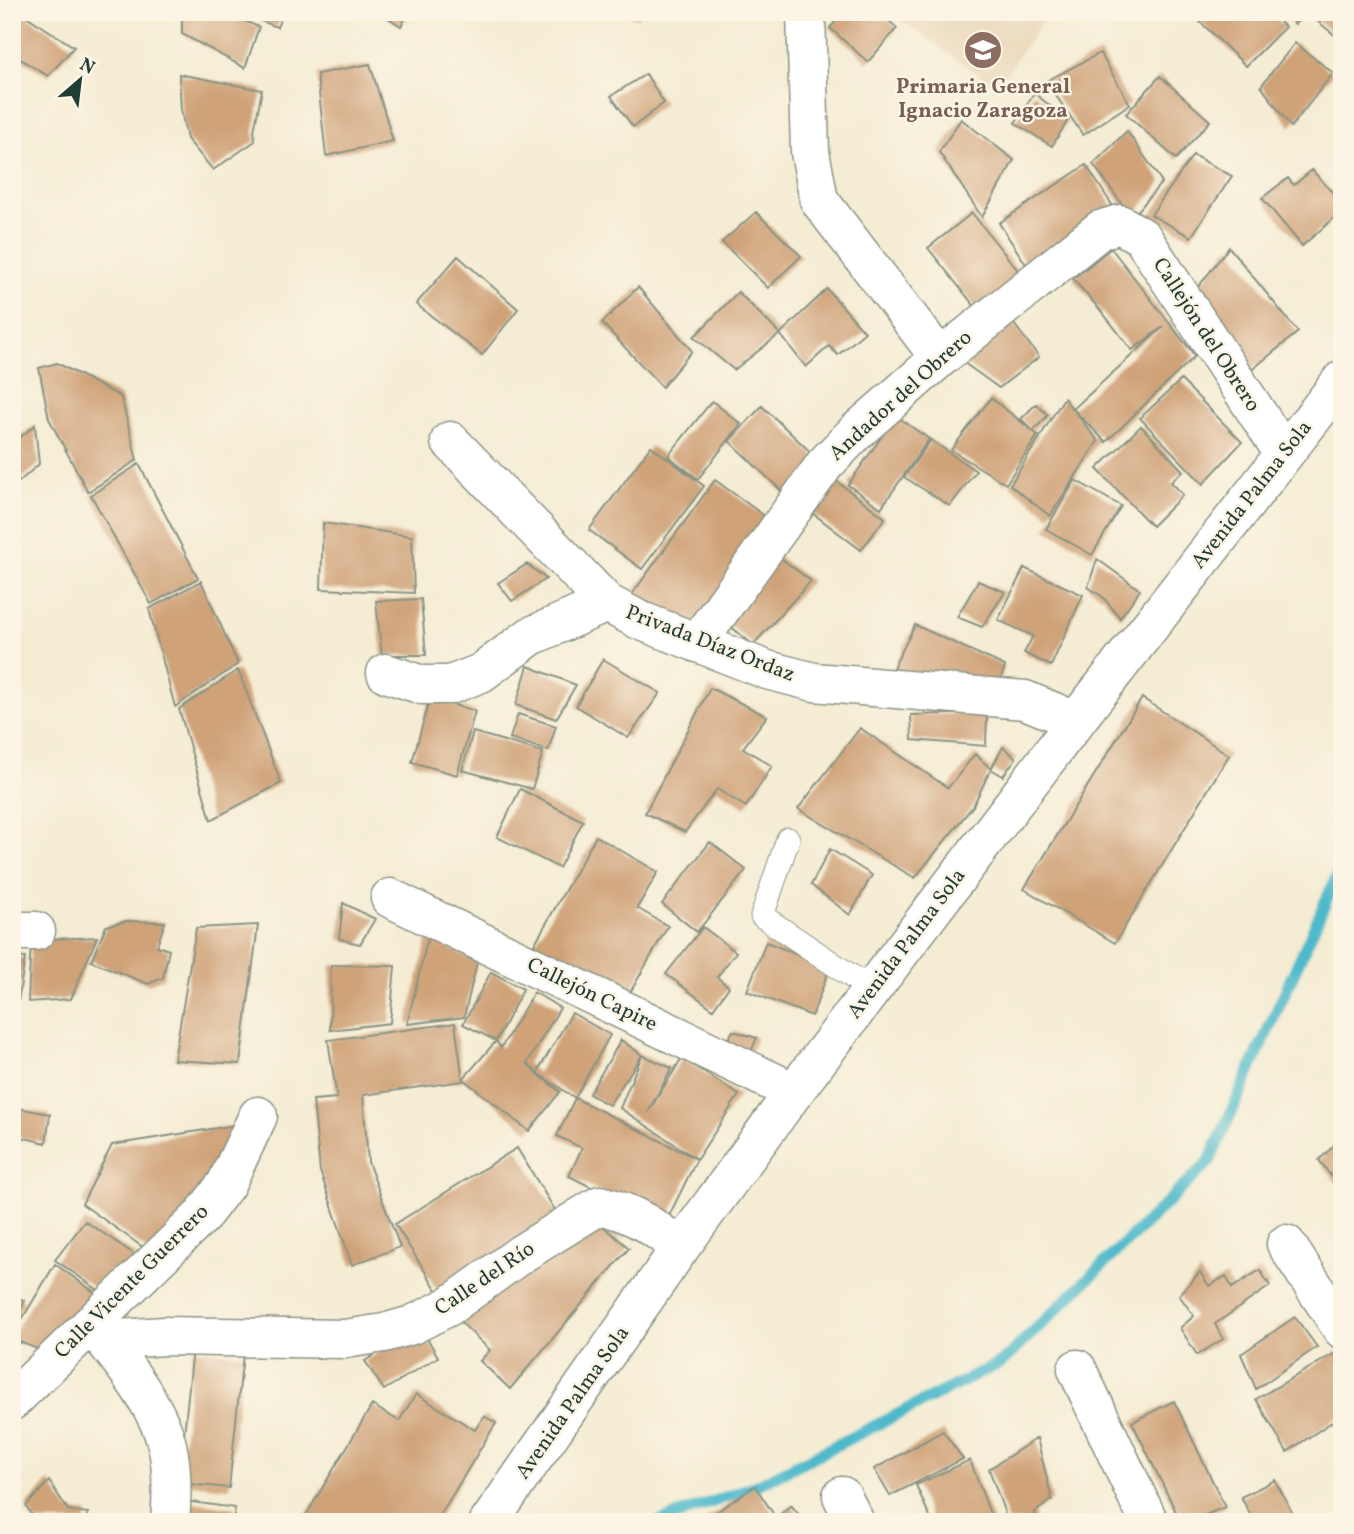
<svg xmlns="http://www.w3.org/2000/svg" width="1354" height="1534" font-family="Vollkorn,serif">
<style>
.built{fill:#ead8ba}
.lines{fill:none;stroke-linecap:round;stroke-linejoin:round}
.stream{stroke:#4eb9cb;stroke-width:12}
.building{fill:#cfa278}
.lane-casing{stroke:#8a9484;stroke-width:25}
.street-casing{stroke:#8a9484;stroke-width:41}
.secondary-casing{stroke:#8a9484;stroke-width:41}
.lane{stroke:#fff;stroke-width:23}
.street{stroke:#fff;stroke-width:38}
.secondary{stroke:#fff;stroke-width:38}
.labels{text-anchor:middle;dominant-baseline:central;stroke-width:5;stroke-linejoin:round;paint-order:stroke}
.education-label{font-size:21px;font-weight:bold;fill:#785e54;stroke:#fcf5e5}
.street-label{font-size:21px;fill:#1f3d34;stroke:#fcf5e5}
</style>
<rect width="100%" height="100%" fill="#fcf5e5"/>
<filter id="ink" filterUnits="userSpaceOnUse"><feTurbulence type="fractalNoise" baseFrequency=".0143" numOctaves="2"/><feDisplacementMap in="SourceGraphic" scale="14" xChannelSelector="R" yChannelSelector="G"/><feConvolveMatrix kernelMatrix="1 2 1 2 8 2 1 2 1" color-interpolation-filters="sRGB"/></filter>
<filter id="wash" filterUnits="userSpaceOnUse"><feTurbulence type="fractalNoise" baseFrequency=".00686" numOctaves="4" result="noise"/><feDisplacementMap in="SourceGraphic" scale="28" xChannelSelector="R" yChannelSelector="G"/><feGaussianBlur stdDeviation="1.57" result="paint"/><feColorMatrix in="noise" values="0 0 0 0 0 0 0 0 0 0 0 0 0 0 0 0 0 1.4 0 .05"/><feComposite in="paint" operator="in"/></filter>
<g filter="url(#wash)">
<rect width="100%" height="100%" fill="#f4ecd3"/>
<path class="built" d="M889 12H1049L997 87Z"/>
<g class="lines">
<path class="stream" d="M659 1522 755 1486 1002 1362 1209 1162 1342 865"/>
</g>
<g id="blocks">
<path class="building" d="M12 12H20L74 47 48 76 12 54Z
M182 12H224L259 27 245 68 182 34Z
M238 12H284L277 27Z
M379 12H409L401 26Z
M620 12H639L638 18Z
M844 12H879L897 28 868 62 830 28Z
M1200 12H1271L1285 27 1246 66 1194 16Z
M1282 12H1306L1295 24Z
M1322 12H1342V41L1316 20Z
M1295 43 1333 73 1291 127 1261 86Z
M1100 53 1130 104 1083 135 1046 81Z
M370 64 393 141 326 156 317 74Z
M179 74 262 90 254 131 255 141 213 170 187 139 181 110Z
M646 74 664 103 633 127 611 96Z
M1160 76 1210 121 1176 159 1126 114Z
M1034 93 1068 120 1052 146 1015 123Z
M961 119 1014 160 982 217 939 152Z
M1127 131 1162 182 1132 218 1093 164Z
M1193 155 1232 176 1191 237 1151 215Z
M1086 165 1116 211 1029 269 999 223Z
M1312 170 1342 203V211L1302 246 1262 198 1288 178 1294 185Z
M756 212 801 256 768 288 722 242Z
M972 213 1024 278 980 313 928 248Z
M1229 247 1298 332 1249 372 1189 299Z
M1111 248 1195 356 1106 442 1073 409 1164 326 1132 350 1102 312 1073 279Z
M458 256 518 309 482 355 416 304Z
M638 287 692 351 662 387 602 323Z
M827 289 865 332 838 355 829 346 806 367 780 334Z
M738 292 780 334 734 370 694 337Z
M1011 320 1039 357 999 388 960 360Z
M57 363 121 397 137 460 88 492 49 419 39 368Z
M1181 380 1242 442 1203 484 1140 418Z
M991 398 1038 435 1006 484 951 450Z
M1064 398 1098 441 1050 516 1010 485Z
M712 401 741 424 698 479 668 456Z
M1036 404 1048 415 1033 431 1021 419Z
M762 406 822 463 789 498 729 441Z
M896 416 929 439 881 508 848 485Z
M35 425 39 464 12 488V444Z
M1141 426 1183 471 1171 482 1183 495 1152 526 1097 469Z
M931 440 976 471 950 506 904 477Z
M651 446 704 486 642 569 589 530Z
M139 464 198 578 151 604 91 495Z
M822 470 885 518 861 550 798 502Z
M715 480 777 525 693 641 630 597Z
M1075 480 1121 506 1092 555 1046 529Z
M323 523 412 536 414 593 321 589Z
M770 550 811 581 753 645 722 619Z
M1097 559 1140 590 1120 618 1103 597 1088 587Z
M527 564 546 579 512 601 498 583Z
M1024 568 1083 595 1051 666 1024 653 1033 636 998 620Z
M201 581 238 664 175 707 149 609Z
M978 581 1005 592 982 627 957 617Z
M421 599 426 655H382L376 601Z
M915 625 1005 666 996 692 889 676Z
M603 659 660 693 628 738 576 706Z
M528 666 576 685 556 719 516 705Z
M238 670 281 783 211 820 179 709Z
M710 688 767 716 743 748 772 766 746 807 717 789 685 832 645 813Z
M430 698 475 711 457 775 412 762Z
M1142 698 1229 755 1115 943 1024 889Z
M987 713 986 746 912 740 911 715Z
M518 714 556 726 548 751 510 738Z
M860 728 948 788 975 754 991 769 973 806 915 878 798 809Z
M473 732 543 752 532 789 462 770Z
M1003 747 1016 758 1003 776 991 769Z
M520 789 583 821 559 868 497 837Z
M596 836 658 872 637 908 668 926 623 1005 530 952Z
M710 842 746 870 697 932 662 904Z
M830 849 872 875 850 915 811 885Z
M343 903 375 919 360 944 339 939Z
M126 921 165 922 157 946 169 950 163 978 148 984 91 961 106 926Z
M258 925 240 1064 174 1060 196 928Z
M703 927 736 952 717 977 729 987 713 1009 666 974Z
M97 937 71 999 28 1002 31 940Z
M428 937 477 962 464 1017 407 1024Z
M766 942 830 967 812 1016 747 991Z
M12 956 25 958 18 1001 12 1000Z
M331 965 395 966 390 1023 330 1030Z
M491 972 523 989 496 1041 463 1024Z
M534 992 560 1008 527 1063 537 1073 572 1013 610 1035 575 1098 697 1159 620 1108 642 1055 609 1105 589 1094 621 1040 642 1055 672 1068 648 1112 682 1058 739 1095 697 1159 665 1224 569 1176 582 1148 557 1136 575 1098 537 1073 560 1092 529 1131 463 1079 496 1041 501 1048Z
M455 1023 463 1081 363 1095 368 1162 400 1247 352 1265 320 1171 313 1100 337 1098 328 1040Z
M733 1031 757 1038 746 1063 721 1050Z
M12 1107 50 1114 46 1143 12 1135Z
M236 1125 218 1181 151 1253 82 1204 112 1145Z
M1342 1138V1191L1319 1160Z
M517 1148 561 1220 440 1295 395 1224Z
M85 1221 137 1256 104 1294 55 1260Z
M599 1223 629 1248 510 1389 480 1361 490 1350 451 1313Z
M55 1264 104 1299 53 1355 12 1339V1336Z
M1260 1270 1270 1286 1215 1324 1223 1339 1197 1355 1180 1328 1194 1316 1179 1295 1200 1272 1209 1286 1226 1276 1232 1288Z
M12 1295 25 1301 12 1327Z
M1295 1317 1317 1347 1256 1389 1241 1354Z
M420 1326 438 1357 384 1390 365 1361Z
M193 1348 243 1354 229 1488 179 1483Z
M1337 1352 1342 1360V1415L1287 1452 1256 1399Z
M416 1394 475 1430 484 1416 496 1423 436 1522H302L372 1405 399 1421Z
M1174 1401 1225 1507 1188 1522H1181L1132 1422Z
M943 1431 963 1459 890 1496 874 1469Z
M1037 1438 1052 1500 1035 1512V1522H1008L989 1469Z
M970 1460 993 1522H932L916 1485Z
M1275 1480 1297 1522H1254L1241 1497Z
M49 1481 68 1510 88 1513 85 1522H36L26 1506Z
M755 1486 774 1515 764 1522H702Z
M178 1500 235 1508 233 1522H175Z
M791 1505 805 1522H772Z"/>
</g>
</g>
<g filter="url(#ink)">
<use href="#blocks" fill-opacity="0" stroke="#8a9484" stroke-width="2"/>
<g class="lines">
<defs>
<path id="lane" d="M788 839 762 916 872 990"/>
<path id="street" d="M806 12 810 152 819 200 940 358
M450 441 607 603 639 620 767 670 814 682 1025 700 1076 721
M697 643 825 464 857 431 940 358 1100 230 1120 224 1142 237 1284 454
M386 673 422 685H450L481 673 531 636 607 603
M390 898 794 1092
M12 931H36
M1286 1244 1342 1329
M92 1325C119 1358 157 1404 167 1445 173 1469 172 1498 170 1522
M104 1340 164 1336 345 1339 384 1333 412 1325 448 1307 521 1254 600 1205C633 1213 654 1226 680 1248
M1077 1369 1149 1522
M12 1401 201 1217 226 1184 258 1116
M842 1496 855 1522"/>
<path id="secondary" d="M489 1522 680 1248 794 1092 1076 721 1342 380"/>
</defs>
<use href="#lane" class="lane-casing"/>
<use href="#street" class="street-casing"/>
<use href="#secondary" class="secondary-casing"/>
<use href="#lane" class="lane"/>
<use href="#street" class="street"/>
<use href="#secondary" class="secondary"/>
</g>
</g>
<defs>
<symbol id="school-disc" viewBox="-11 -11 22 22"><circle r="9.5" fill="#8d6e63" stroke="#fcf5e5"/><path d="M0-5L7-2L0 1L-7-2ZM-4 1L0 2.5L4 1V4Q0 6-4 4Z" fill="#fff"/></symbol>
</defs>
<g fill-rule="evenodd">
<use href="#school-disc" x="961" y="28" width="44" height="44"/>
</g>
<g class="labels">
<g class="education-label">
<text x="983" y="87">Primaria General<tspan x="983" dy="24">Ignacio Zaragoza</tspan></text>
</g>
<g class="street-label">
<text transform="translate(1206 335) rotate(57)">Callejón del Obrero</text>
<text transform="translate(901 396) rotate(-42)">Andador del Obrero</text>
<text transform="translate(1252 495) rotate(-52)">Avenida Palma Sola</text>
<text transform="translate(710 644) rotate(21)">Privada Díaz Ordaz</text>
<text transform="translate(907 944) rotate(-53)">Avenida Palma Sola</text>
<text transform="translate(592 995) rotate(26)">Callejón Capire</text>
<text transform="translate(485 1279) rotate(-34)">Calle del Río</text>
<text transform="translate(132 1282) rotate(-45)">Calle Vicente Guerrero</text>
<text transform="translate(573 1403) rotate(-55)">Avenida Palma Sola</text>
</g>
</g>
<rect width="1354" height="1534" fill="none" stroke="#fcf5e5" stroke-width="42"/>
<g transform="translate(80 80) rotate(28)" stroke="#fcf5e5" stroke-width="5" paint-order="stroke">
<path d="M0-5L12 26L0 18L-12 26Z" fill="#1f3d34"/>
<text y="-10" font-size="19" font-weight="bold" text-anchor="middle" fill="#1f3d34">N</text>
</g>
</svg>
